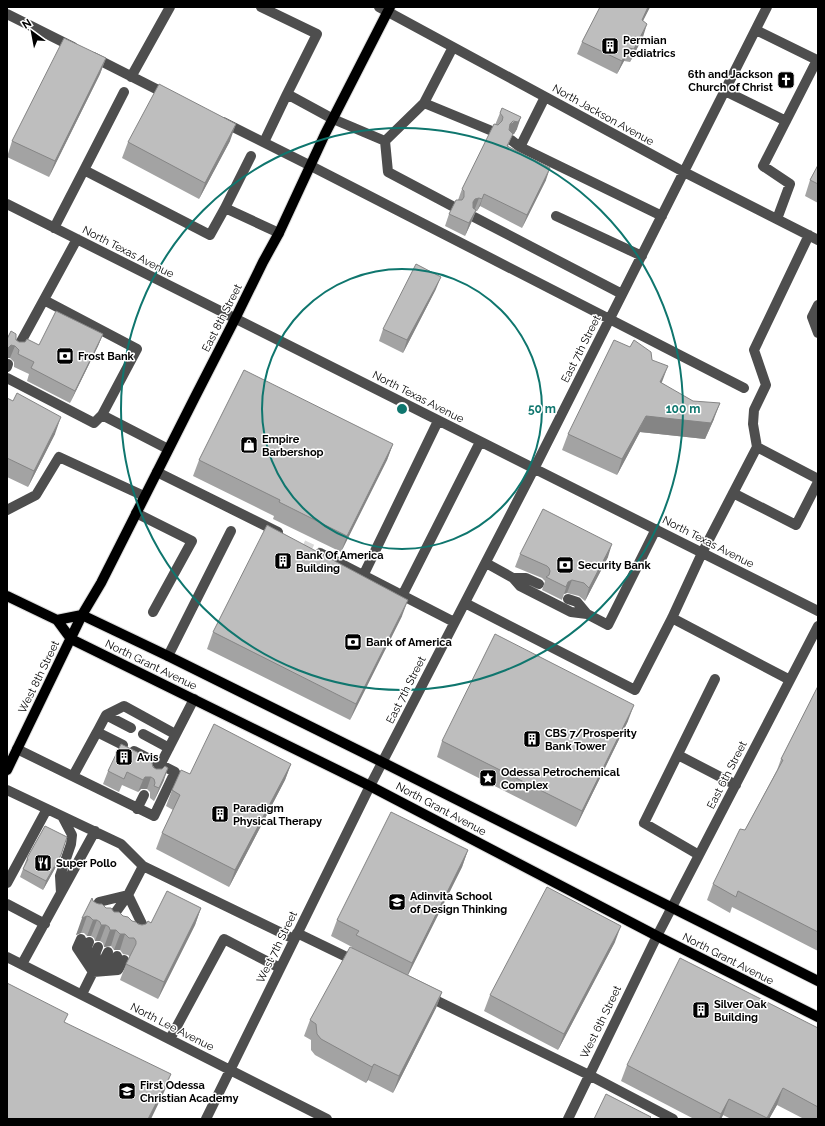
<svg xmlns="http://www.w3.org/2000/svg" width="825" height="1126" font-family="Raleway,sans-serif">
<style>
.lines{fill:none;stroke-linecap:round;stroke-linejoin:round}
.minor-tunnel{stroke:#d9d9d9;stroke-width:10;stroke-dasharray:10 5;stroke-linecap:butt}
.major-casing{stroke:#dbdbdb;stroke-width:12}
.minor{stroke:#4e4e4e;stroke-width:10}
.major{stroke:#000;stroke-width:10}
.wall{fill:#a3a3a3}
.shaded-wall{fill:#858585}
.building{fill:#bebebe;stroke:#858585}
.ring{fill:none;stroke:#0f766e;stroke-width:2}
.labels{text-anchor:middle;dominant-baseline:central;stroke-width:3;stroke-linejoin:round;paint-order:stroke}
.poi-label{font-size:11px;font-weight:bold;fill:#000;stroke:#fff;text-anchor:start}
.street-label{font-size:11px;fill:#000;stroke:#fff}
.centre{fill:#0f766e;stroke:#fff;stroke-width:2}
.ring-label{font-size:12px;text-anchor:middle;font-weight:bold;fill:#0f766e;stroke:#fff;stroke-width:3;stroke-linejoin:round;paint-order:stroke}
</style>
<rect width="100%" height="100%" fill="#fff"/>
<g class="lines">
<path class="minor-tunnel" d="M303 545 320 553"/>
<defs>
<path id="major" d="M7 596 57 620 71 639 370 786 657 936 818 1017
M57 620 82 615 168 656 382 762 818 981
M7 770 82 615 101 583 195 397 235 319 263 262 279 233 325 134 390 7"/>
</defs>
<use href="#major" class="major-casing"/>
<path class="minor" d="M261 7 317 34 287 94 333 119 385 141
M379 7 684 172 818 240
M7 14 73 47
M756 30 817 60
M453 47 424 103 385 141 388 172 454 207
M93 57 168 95
M131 77 170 7
M725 91 786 121
M124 92 84 170 210 235 225 208 279 233
M424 103 492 131
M223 122 311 166 744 388
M511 140 520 147 662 216
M264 142 287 94
M520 147 545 97
M7 204 818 611
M225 208 251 156
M556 216 642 256
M474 217 622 294
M777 219 790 184 763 166 817 60 818 61
M54 228 84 170
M44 300 137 349 102 415 168 449
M818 305 812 317 818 333
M17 349 77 239
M7 367 8 364
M7 378 94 423 102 415
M757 447 818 479
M157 472 278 532
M733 493 796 525 818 482
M7 510 36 495 59 457 144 496
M136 513 192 541 153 612
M320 553 454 622
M486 563 513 578 520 586 571 612 587 614 608 625 656 529
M363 576 438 421
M513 578H526L539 584
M402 596 480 442
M568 599 577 602 587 614
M465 603 635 690 672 618 702 553 757 447 753 424 754 410 766 385 754 350 809 235
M672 618 790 680
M168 656 231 531
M106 715 124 706 175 734
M97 732 106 715 131 728
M143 734 169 748
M17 749 154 816 175 772 134 751
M678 755 736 785
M157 771 194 699
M73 776 97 732 123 745
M7 790 121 844 143 866 294 939
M137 809 144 795
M699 855 644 823 715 679
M7 883 47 809
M61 893 60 876 71 844 72 835 62 816
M128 895 142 924 136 935
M7 904 45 924
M93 914 99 902 128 895
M111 922 113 916 128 895 143 866
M297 933 357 962
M81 939 77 948 93 972
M89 942 87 947 92 966
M7 957 327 1119
M22 964 95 831
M94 966 96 952 98 947
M100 969 114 962 117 956
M93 972 118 970 124 960
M82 994 93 972 105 958 108 952
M427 996 589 1075 673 1119
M170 1039 224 939 280 968
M206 1119 370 786 534 469 767 7
M568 1119 657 936 818 626"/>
<use href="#major" class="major"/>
</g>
<path class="wall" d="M600 7H650L643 21V37L630 62 624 61 617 74 577 54 582 42Z
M106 58 100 74 49 177 7 157 12 141Z
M500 113 517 129 514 134H512L508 146 546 180 522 228 480 206 477 211H476L471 223 465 236 445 226 449 214 458 200 462 189 495 125Z
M230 141 199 199 122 158 128 142Z
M818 165V203L805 196 810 180Z
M436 289 403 353 379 341 383 329Z
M103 334 98 346 70 403 27 381 29 374 14 367V362L10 358H7V339L16 340 19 342 39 345Z
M652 360 662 383 714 419 705 439 640 432 617 475 562 450 568 434Z
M7 398 55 434 28 487 7 477Z
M393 444 387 460 341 552 273 519 274 516 193 476 199 460Z
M520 554 608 557 585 601 579 596 567 593 564 594 562 600 542 590 545 581 542 578 515 567Z
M402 616 350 720 207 649 213 632Z
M818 686V951L732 907 730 913 707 900 713 884 745 830 777 770 781 759Z
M628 721 576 827 437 757 442 741Z
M152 763 153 767 164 780 154 801 150 798V792L147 789H141L138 792 122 785 119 792 103 784 108 771Z
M291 764 285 780 229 887 156 849 162 833 173 810 166 806 172 790 190 774Z
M468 850 462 867 408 975 442 992 436 1008 393 1093 368 1080 366 1083 315 1055 311 1050V1040L304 1036 310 1020 352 947 331 936 337 920Z
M27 858 58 863 43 890 20 877Z
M93 901 96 903 132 921 142 925 201 908 195 925 158 999 120 980 126 964 130 957 128 955 123 954 120 950H114L111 946 104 947 103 943 100 941H95L94 938 91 936H87L84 933H81L76 935Z
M615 942 558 1050 484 1011 490 995Z
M818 1028V1119H804L777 1105 769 1119H731L723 1115 721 1119H694L621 1081 627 1065Z"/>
<path class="shaded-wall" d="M648 7H650L649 9 637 32 642 20Z
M647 24 643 37 630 62 634 49Z
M629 48 624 61 617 74 622 61Z
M106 58 100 74 49 177 55 161Z
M521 117 517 129 514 134H512L508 146 502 158 509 134 510 124Z
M236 124 230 141 199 199 205 183Z
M550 168 546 180 522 228 527 215Z
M484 194 480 206 477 211 482 199Z
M479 198 474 211H471L473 202 475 199Z
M476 210 471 223 465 236 469 223Z
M441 277 436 289 403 353 407 340Z
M103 334 98 346 70 403 75 391Z
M11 345 15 346 10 358H7V349Z
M668 366 662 382 654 398 660 382Z
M720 403 714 419 705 439 640 432 617 475 622 459 646 416Z
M61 417 55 434 28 487 34 471Z
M393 444 387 460 341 552 347 536Z
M612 544 608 557 585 601 589 588Z
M572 580 567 593 564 594 568 582Z
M408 600 402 616 350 720 356 704Z
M634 705 628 721 576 827 582 811Z
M291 764 285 780 229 887 235 870Z
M168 768 164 780 154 801 159 788Z
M145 777H151L147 789H141L138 792 143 780Z
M468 850 462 867 406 979 412 963Z
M61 855 58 863 43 890 46 881Z
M201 908 195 925 158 999 164 982Z
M87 916 81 933 76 935 82 918Z
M93 920H97L91 936H87Z
M101 925H106L100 941H95Z
M621 926 615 942 558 1050 564 1034Z
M110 930H116L111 946 104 947Z
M120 934H125L120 950H114Z
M442 992 436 1008 393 1093 399 1076Z
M374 1064 368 1080 366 1083 372 1067Z
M171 1074 165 1090 151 1119H148Z
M783 1088 777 1105 769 1119H767Z
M729 1099 723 1115 721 1119H719L721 1114Z"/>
<path class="building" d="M600 7H648L642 20 647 24 634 49 629 48 622 61 582 42Z
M64 38 106 58 55 161 12 141Z
M159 84 236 124 205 183 128 142Z
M502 108 521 117 518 122 513 121 510 124 509 130 513 134 507 146 550 168 527 215 484 194 482 199 479 198 475 199 473 202V208L476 210 469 223 449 214 456 200H462L464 197V191L462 189 494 124 498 125 502 121 503 117 500 113Z
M818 165V184L810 180Z
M416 264 441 277 407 340 383 329Z
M56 311 103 334 75 391 31 368 34 362 18 354 19 350 15 346 11 345 7 349V339L11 331 16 334V340L19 342H25L27 339 39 345Z
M614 340 630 347 634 340 651 352 652 360 668 366 660 382 693 401 720 403 711 423 646 416 622 459 568 434Z
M244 370 393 444 347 536 279 502 280 500 199 460Z
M17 393 61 417 34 471 7 458V398L13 401Z
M543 509 612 544 589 588 584 583 572 580 568 582 566 587 546 577 549 575 550 571 549 568 547 566 520 554Z
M267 525 408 600 356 704 213 632Z
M495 634 634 705 582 811 442 741Z
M818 686V932L738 891 736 897 713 884 740 829 745 830 783 760 781 759Z
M214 724 291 764 235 870 162 833 180 795 172 790 181 770 190 774Z
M121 744 153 760 152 763 153 767 156 769H162L165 766 168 768 159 788 154 786 155 783 154 779 151 777H145L143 780 127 772 124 779 108 771Z
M391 812 468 850 412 963 356 935 359 931 337 920Z
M45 826 67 837 61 855 46 881 23 869 28 859 27 858Z
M547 887 621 926 564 1034 490 995Z
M167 891 201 908 164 982 126 964 136 944V941L134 938H129L125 934H120L116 930H110L109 927 106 925H101L100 922 97 920H93L90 917 87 916 82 918 92 898 93 901 96 903 99 904H102L106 908H111L114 912H119L123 916 128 917 132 921 136 922 138 924 142 925 146 924 148 921 151 923Z
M350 947 442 992 399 1076 374 1064 372 1067 321 1039 317 1034 316 1024 310 1020Z
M680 958 818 1028V1107L783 1088 767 1118 729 1099 721 1114 627 1065Z
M7 983 68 1014 64 1022 171 1074 148 1119H7Z
M606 1094 651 1117 649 1119H594Z"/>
<g class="ring">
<circle cx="402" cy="409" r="140"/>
<circle cx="402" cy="409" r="281"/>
</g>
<defs>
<symbol id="building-square" viewBox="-11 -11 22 22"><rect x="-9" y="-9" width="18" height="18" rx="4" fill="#000" stroke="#fff"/><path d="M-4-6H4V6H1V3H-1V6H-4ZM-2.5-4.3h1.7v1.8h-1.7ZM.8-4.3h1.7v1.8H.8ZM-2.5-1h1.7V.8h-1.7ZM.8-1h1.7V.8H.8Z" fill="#fff"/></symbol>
<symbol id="church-square" viewBox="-11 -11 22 22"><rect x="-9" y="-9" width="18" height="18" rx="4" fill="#000" stroke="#fff"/><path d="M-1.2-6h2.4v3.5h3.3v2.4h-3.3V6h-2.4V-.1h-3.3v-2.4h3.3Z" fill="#fff"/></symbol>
<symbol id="bank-square" viewBox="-11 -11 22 22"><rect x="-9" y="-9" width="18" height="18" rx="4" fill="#000" stroke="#fff"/><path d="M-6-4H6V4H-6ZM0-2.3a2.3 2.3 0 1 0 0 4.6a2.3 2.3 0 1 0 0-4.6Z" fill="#fff"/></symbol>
<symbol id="shop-square" viewBox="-11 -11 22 22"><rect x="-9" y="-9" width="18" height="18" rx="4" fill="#000" stroke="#fff"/><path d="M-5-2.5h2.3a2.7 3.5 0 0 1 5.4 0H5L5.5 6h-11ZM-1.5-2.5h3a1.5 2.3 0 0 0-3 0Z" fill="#fff"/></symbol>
<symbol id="sight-square" viewBox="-11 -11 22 22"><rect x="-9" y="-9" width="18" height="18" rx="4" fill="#000" stroke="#fff"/><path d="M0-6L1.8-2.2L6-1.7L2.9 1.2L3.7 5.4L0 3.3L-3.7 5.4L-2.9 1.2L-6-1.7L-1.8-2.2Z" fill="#fff"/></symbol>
<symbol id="restaurant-square" viewBox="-11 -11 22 22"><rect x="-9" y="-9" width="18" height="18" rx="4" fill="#000" stroke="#fff"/><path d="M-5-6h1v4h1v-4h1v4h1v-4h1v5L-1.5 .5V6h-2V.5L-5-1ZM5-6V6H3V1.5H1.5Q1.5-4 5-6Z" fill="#fff"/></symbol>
<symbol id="school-square" viewBox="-11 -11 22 22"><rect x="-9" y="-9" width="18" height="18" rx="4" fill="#000" stroke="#fff"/><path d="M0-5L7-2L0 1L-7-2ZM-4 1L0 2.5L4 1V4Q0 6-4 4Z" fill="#fff"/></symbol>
</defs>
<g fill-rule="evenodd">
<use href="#building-square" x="600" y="36" width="20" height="20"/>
<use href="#church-square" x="776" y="70" width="20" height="20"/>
<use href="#bank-square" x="55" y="346" width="20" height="20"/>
<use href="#shop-square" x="239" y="435" width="20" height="20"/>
<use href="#building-square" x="273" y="551" width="20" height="20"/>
<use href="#bank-square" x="555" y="555" width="20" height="20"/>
<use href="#bank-square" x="343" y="632" width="20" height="20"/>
<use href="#building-square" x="522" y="729" width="20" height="20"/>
<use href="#building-square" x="114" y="747" width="20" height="20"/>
<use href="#sight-square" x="478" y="768" width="20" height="20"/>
<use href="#building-square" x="210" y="804" width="20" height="20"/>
<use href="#restaurant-square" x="33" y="853" width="20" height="20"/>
<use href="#school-square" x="387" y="892" width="20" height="20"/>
<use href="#building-square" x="691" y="1000" width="20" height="20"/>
<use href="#school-square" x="117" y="1081" width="20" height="20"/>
</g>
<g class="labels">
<g class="poi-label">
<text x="623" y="40">Permian<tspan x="623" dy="13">Pediatrics</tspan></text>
<text x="773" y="74" text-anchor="end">6th and Jackson<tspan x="773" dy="13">Church of Christ</tspan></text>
<text x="78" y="356">Frost Bank</text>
<text x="262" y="439">Empire<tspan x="262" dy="13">Barbershop</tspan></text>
<text x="296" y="555">Bank Of America<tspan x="296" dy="13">Building</tspan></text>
<text x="578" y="565">Security Bank</text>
<text x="366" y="642">Bank of America</text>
<text x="545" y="733">CBS 7/Prosperity<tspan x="545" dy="13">Bank Tower</tspan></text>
<text x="137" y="757">Avis</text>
<text x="501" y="772">Odessa Petrochemical<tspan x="501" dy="13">Complex</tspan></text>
<text x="233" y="808">Paradigm<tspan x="233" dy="13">Physical Therapy</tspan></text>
<text x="56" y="863">Super Pollo</text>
<text x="410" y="896">Adinvita School<tspan x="410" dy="13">of Design Thinking</tspan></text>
<text x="714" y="1004">Silver Oak<tspan x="714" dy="13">Building</tspan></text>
<text x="140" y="1085">First Odessa<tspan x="140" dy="13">Christian Academy</tspan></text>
</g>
<g class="street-label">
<text transform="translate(603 115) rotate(29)">North Jackson Avenue</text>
<text transform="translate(128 252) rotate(27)">North Texas Avenue</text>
<text transform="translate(222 318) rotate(-63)">East 8th Street</text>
<text transform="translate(581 349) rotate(-63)">East 7th Street</text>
<text transform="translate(418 397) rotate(27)">North Texas Avenue</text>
<text transform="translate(708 542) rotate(27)">North Texas Avenue</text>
<text transform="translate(151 665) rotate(26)">North Grant Avenue</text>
<text transform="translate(39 677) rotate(-64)">West 8th Street</text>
<text transform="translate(406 690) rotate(-63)">East 7th Street</text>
<text transform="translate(727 775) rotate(-63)">East 6th Street</text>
<text transform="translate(441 809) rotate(28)">North Grant Avenue</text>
<text transform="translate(277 947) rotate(-64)">West 7th Street</text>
<text transform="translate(728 959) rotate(27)">North Grant Avenue</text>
<text transform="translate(601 1022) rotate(-64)">West 6th Street</text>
<text transform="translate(172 1027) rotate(27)">North Lee Avenue</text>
</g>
</g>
<circle cx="402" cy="409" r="6" class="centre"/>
<g class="ring-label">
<text x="542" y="413">50 m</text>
<text x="683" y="413">100 m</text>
</g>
<rect width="825" height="1126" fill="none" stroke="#000000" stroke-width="16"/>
<g transform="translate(32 32) rotate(328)" stroke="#ffffff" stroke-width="3" paint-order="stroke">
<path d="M0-3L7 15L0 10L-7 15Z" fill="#000000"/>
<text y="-6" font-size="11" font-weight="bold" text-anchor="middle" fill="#000000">N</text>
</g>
</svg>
